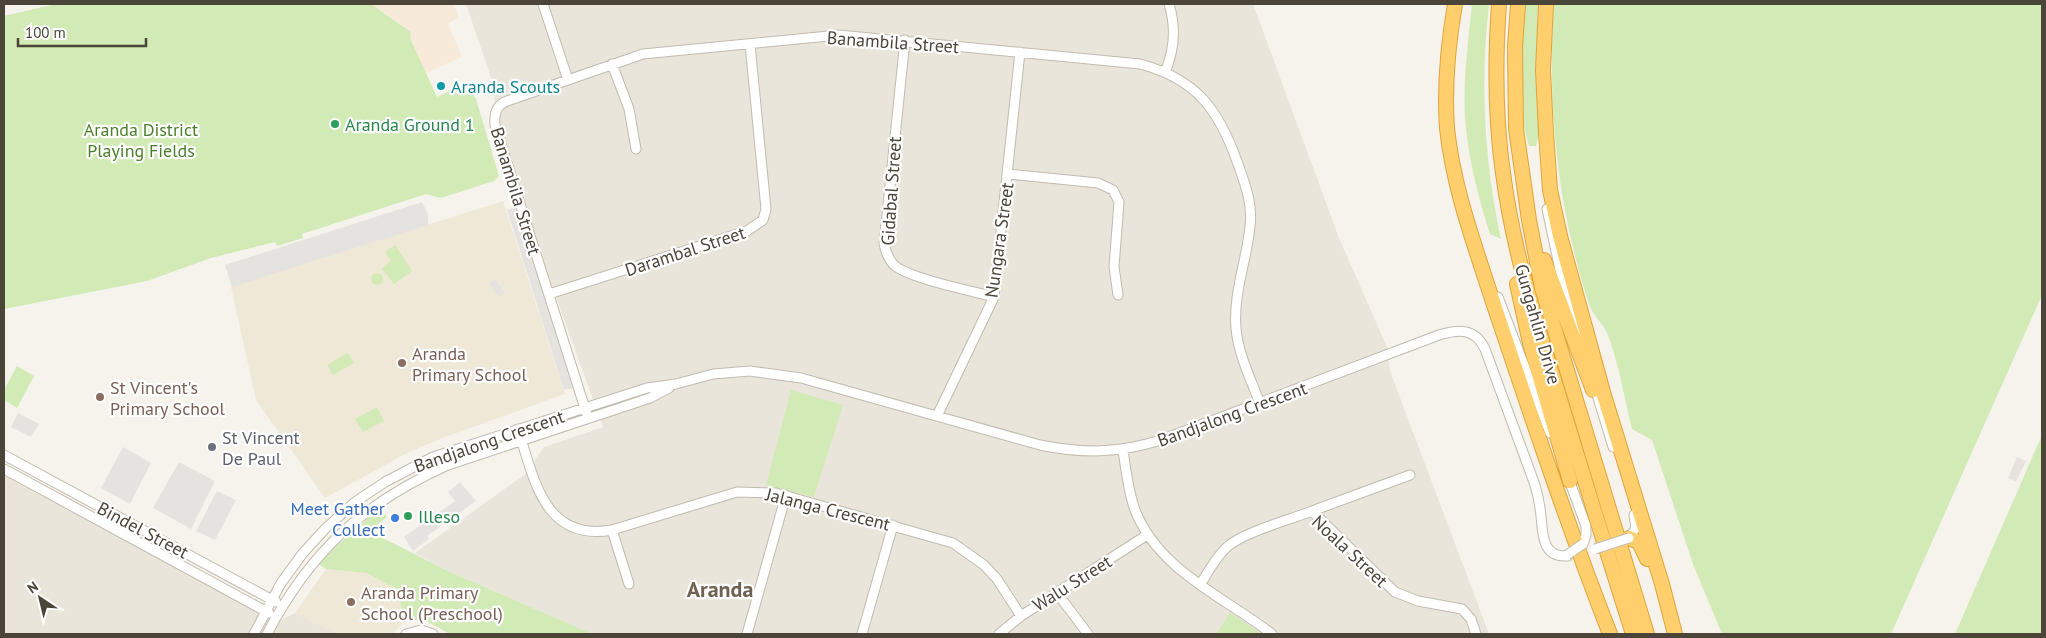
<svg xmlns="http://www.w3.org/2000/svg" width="2046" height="638" font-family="'PT Sans',sans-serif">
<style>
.residential{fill:#eae5da}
.commercial{fill:#f7ead8}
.industrial{fill:#e6e2dd}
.education{fill:#efe8d6}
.green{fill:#d2eab5}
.parking{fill:#e5e3e0}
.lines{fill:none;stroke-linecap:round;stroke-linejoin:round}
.minor-casing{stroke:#c2bbae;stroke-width:11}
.highway-casing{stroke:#e0a43c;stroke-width:16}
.minor{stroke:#fff;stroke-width:9}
.highway{stroke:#ffcf6e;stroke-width:14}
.minor-bridge-casing{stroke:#c2bbae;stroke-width:11;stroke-linecap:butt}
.minor-bridge{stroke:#fff;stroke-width:9}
.culture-dot{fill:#0f9aa8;stroke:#fff;stroke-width:2}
.leisure-dot{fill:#2e9e5b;stroke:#fff;stroke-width:2}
.education-dot{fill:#8d6e63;stroke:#fff;stroke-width:2}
.worship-dot{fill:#6b7280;stroke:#fff;stroke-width:2}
.shop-dot{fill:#3f7fe0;stroke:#fff;stroke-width:2}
.labels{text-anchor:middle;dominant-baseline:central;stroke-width:4.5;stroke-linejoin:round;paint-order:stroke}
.street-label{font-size:18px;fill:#4b4439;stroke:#fff}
.culture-label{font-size:18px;fill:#0d838f;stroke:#fff;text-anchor:start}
.leisure-label{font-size:18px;fill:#27864d;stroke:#fff;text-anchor:start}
.park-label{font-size:18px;fill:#4a7f2a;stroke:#fff}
.education-label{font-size:18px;fill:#785e54;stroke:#fff;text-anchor:start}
.worship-label{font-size:18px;fill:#5b616d;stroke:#fff;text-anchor:start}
.shop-label{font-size:18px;fill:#366cbe;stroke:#fff;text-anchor:end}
.district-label{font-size:22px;font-weight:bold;fill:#6e6250;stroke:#fff}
</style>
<rect width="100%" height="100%" fill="#f6f3ec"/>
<path class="residential" d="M466 4H1253L1339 238 1387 347 1390 371 1489 634H593L450 572 415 553 524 475 544 447 603 427 535 239 496 121 494 86Z
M4 472 278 621 295 613 339 634H4Z"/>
<path class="commercial" d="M371 4H451L457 10 458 17 448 24 462 57 426 73 410 38 411 31Z"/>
<path class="industrial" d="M2017 457 2026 461 2016 482 2008 478Z"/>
<path class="education" d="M503 201 565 394 445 437 405 454 325 498 256 400 231 287Z
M326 569 367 573 396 589 406 620 393 634H339L295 613Z"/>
<path class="green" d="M56 4H371L411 32 410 38 437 97 454 89 457 94 468 88 476 99 499 176 494 181 441 198 426 194 302 234 303 238 277 246 275 242 211 258 147 281 4 309V16Z
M1472 4H1489C1480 83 1484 161 1501 239L1490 234C1478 196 1468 158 1465 118 1463 81 1468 42 1472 4Z
M1525 4H1538L1536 68 1540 130 1536 146H1529C1515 102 1523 49 1525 4Z
M1554 4H2042V295L1891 634H1722L1693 564 1652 440 1632 429C1624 398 1619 362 1607 333 1603 323 1592 315 1589 304 1557 207 1547 105 1554 4Z
M395 245 412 271 394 284 382 269 391 261 385 252Z
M371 279a6 6 0 1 1 12 0a6 6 0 1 1-12 0Z
M348 353 354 363 333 375 327 365Z
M17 366 34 376 17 408 4 400V390Z
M791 390 843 405 814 497 766 485Z
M377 407 384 421 363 432 355 419Z
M2042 435V634H1955Z
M379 509 387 517 369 531 450 572 593 634H450L424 620H406L396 589 367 573 326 569 317 563Z
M1230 613 1262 634H1216Z"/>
<path class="parking" d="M422 202 428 214V225L232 287 225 265Z
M516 207 574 388 564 390 507 210Z
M495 279 505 293 499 297 489 284Z
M18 413 39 424 31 437 11 427Z
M123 447 151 463 130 504 101 488Z
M179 462 215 481 191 529 153 508Z
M460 482 476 501 427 536 429 539 413 551 404 537 455 501 448 492Z
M217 491 236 500 215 540 196 531Z"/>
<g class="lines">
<defs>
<path id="minor" d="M543 4 568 80
M905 40 884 244C886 252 888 259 894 265 908 278 972 291 994 297
M612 64 629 109 636 149
M1165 72C1175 49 1176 27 1169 4
M1008 174 1098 183 1113 190 1119 202 1114 267 1118 295
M1547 209 1560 270 1579 335
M549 294 747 231 763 220 766 209 750 44
M1498 297 1550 433
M1595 388 1613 447
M937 416 994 297 1020 52
M588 418 495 125C494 114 496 105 507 101L643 54 839 35 1140 64C1197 79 1219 110 1238 164 1245 184 1253 204 1250 226 1247 260 1233 293 1236 328 1238 354 1251 379 1260 404
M518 429C534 479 544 542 612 530L737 492 776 493 953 543 984 565 997 579 1021 616
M1123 450C1126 470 1128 491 1135 510 1159 571 1223 596 1272 634
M4 455 276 602
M4 469 269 613
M1568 477 1586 526V535L1583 544
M1312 511 1410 475
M612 530 629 584
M1629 538 1636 528 1634 515
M1200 585C1208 572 1216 557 1227 547 1244 532 1289 520 1312 511L1395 592 1418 601 1462 609 1471 619 1476 634
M1057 593 1088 634
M254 634 281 583 303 553 326 528 355 502 385 482 433 457 647 388 676 384 713 374 750 371 801 378 1040 445C1083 454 1119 453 1161 440L1439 335C1459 329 1475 328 1485 349L1535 485C1538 495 1540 506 1541 516 1543 535 1542 558 1568 556
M267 634C310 552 363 503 448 465L650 398 669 388
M406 634 421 630 433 634
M747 634 786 495
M862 634 893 525
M999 634 1021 616 1147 535"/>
<path id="highway" d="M1455 4C1448 45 1444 86 1447 128 1453 187 1474 243 1492 299 1530 412 1567 524 1610 634
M1499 4C1495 60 1495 117 1503 173 1513 250 1536 323 1559 396 1583 476 1608 555 1633 634
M1518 4 1515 47 1516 129 1529 220 1542 288 1647 634
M1546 4 1543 70 1546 133 1550 190 1560 236 1603 392 1662 584 1675 634
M1544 260 1593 390
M1517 284 1530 343 1570 481
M1629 538 1639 542 1647 559"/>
</defs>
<use href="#minor" class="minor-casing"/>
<use href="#highway" class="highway-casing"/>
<use href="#minor" class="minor"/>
<use href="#highway" class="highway"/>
<defs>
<path id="minor-bridge" d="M1595 549 1629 538
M1567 555 1583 544"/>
</defs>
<use href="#minor-bridge" class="minor-bridge-casing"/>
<use href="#minor-bridge" class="minor-bridge"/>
</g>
<circle class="culture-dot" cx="441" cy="86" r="5"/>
<g class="leisure-dot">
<circle cx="335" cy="124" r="5"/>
<circle cx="408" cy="516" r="5"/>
</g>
<g class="education-dot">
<circle cx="402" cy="363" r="5"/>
<circle cx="100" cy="397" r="5"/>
<circle cx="351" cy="602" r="5"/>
</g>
<circle class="worship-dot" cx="212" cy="447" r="5"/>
<circle class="shop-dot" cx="395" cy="518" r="5"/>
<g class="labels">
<g class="street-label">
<text transform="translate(893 42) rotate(4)">Banambila Street</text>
<text transform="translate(516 191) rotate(73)">Banambila Street</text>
<text transform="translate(891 191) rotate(-86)">Gidabal Street</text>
<text transform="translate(999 240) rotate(-82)">Nungara Street</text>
<text transform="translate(685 251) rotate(-18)">Darambal Street</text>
<text transform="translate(1538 324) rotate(74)">Gungahlin Drive</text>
<text transform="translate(1232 414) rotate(-20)">Bandjalong Crescent</text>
<text transform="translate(489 441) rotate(-19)">Bandjalong Crescent</text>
<text transform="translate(828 509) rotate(14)">Jalanga Crescent</text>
<text transform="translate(143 530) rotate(28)">Bindel Street</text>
<text transform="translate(1350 551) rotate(43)">Noala Street</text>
<text transform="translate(1072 583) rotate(-32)">Walu Street</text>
</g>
<g class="culture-label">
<text x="451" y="86">Aranda Scouts</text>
</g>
<g class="leisure-label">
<text x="345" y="124">Aranda Ground 1</text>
<text x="418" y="516">Illeso</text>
</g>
<g class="park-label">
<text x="141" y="129">Aranda District<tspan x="141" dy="21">Playing Fields</tspan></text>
</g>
<g class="education-label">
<text x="412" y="353">Aranda<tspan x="412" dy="21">Primary School</tspan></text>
<text x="110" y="387">St Vincent's<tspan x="110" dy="21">Primary School</tspan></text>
<text x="361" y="592">Aranda Primary<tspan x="361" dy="21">School (Preschool)</tspan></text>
</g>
<g class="worship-label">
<text x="222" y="437">St Vincent<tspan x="222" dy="21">De Paul</tspan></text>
</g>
<g class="shop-label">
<text x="385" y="508">Meet Gather<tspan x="385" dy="21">Collect</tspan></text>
</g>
<g class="district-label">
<text x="720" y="589">Aranda</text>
</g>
</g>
<rect width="2046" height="638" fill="none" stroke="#4b4439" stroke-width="10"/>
<g transform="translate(40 598) rotate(325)" stroke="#ffffff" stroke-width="4" paint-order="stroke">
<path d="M0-4L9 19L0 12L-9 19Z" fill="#4b4439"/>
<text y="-8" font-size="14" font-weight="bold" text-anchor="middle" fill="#4b4439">N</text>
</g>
<path d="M18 38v8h128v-8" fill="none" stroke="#4b4439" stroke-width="2.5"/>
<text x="25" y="38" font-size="15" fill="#4b4439" stroke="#ffffff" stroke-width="4" paint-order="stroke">100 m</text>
</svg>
